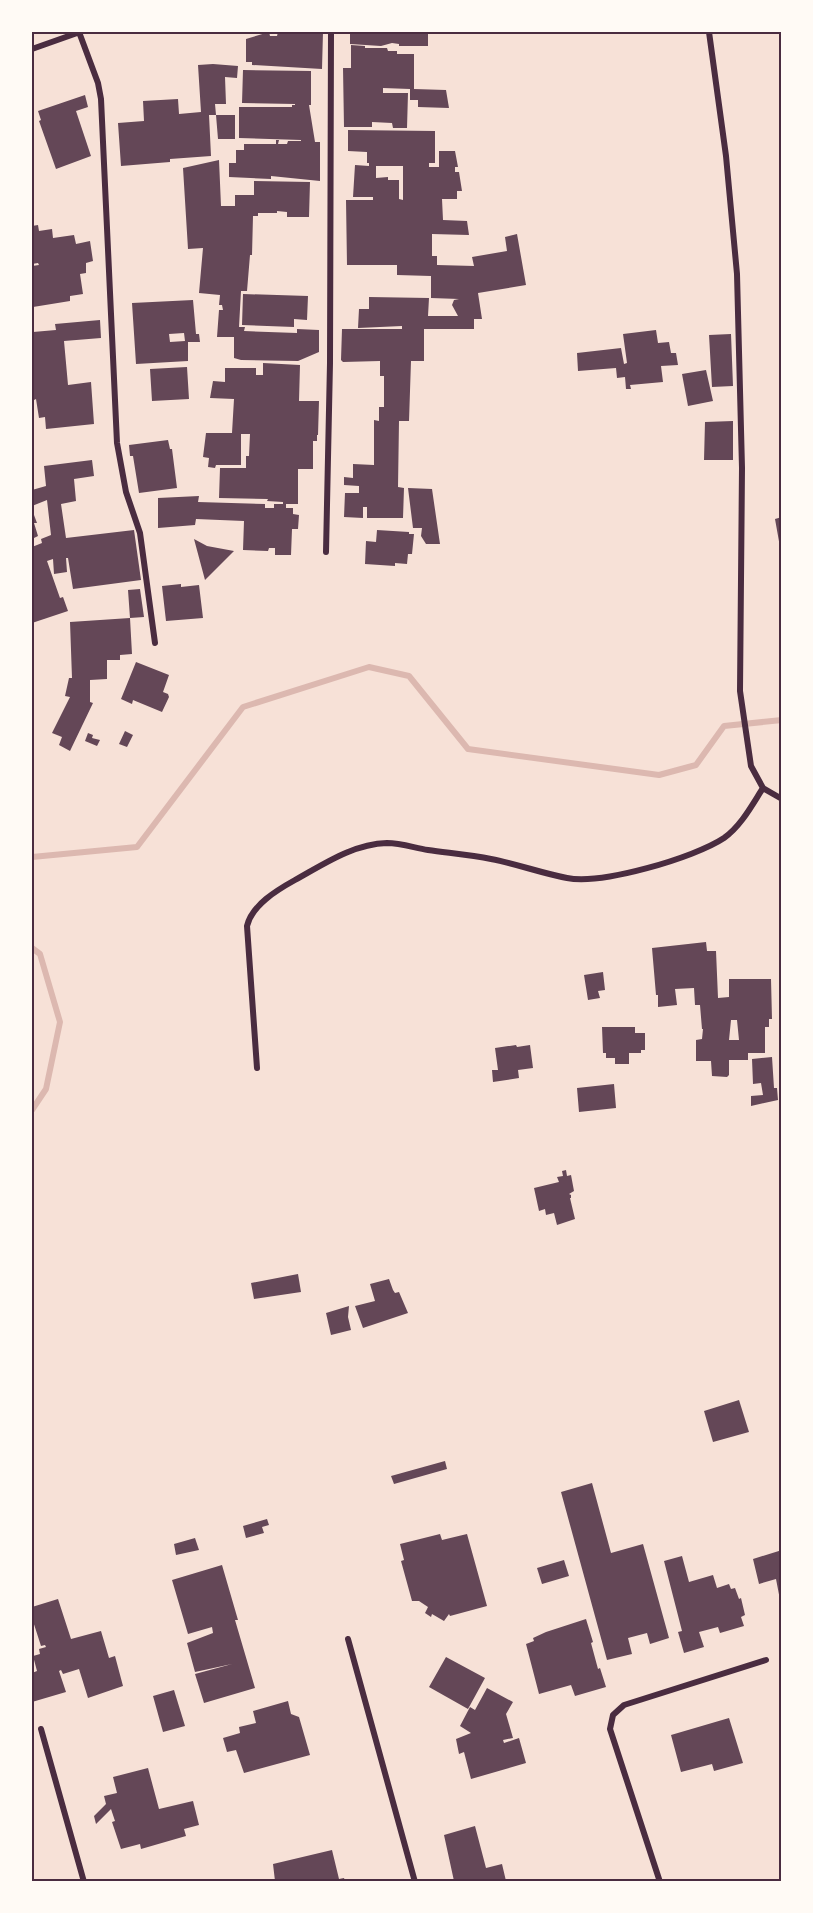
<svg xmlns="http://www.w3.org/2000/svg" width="813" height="1913" font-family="'Golos Text',sans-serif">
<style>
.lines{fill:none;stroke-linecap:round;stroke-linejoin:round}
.stream{stroke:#dcb8b0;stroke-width:6}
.building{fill:#644757;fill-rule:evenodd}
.minor{stroke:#4a2c40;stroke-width:6}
.neatline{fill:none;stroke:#4a2c40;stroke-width:2}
</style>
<rect width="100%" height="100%" fill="#f7e1d7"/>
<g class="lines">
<path class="stream" d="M32 857 137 847 243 707 369 667 409 676 468 749 659 775 696 765 724 726 782 720
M32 948 40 954 60 1022 46 1089 32 1110"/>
</g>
<path class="building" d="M269 32 270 36H277L278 32H323L322 69 252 65V62H246V39Z
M350 32H428V46H399V44L392 43 381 46 350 44Z
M351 45 365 46V48H387L388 51H397V54H414V89L446 90 449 108 418 107V100H410V89L383 88V93H408L407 128H393L392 123 372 122V127H344L343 68H351Z
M213 64 238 66 237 78 225 77 226 104H215L216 115H235V139H218L216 115H209L211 156 170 159V162L121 166 118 123 144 121 143 101 178 99 179 114 201 112 198 65Z
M243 70 311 71V105H309L315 142H320V181L271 176V179L229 177V163H236V150H244V144H276V140H279L278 144H287L288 141H301V140L239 138V107H292V105H295V104L242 103Z
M85 95 88 107 76 111 91 156 56 169 39 121 41 120 38 111Z
M348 130 435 131V163H429V167H439V151H455L458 167H455V172H459L462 191H457V199H442L443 220 467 221 469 235 432 234V256H437V265L474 266 472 257 507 251 505 237 517 234 526 285 478 293 482 319H474V329H424V361H411L409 421H399L398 487 404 488 403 518H367V507H363V518L344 517 345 493H359V486L344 485V477L353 478V464L374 465V420L379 421V407H384V376H380V361L343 362 341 360 342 329H402V326L358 328 359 309H369V297L429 298 428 316H458L452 305 454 300 459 299 431 298V276L397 275V265H347L346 200H373V197H353L355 165 369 166V163H367V152L348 151ZM376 166H403V200L399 199V180H388V177L376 178Z
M219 160 221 206H235V195H254V181L310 182 309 217H287V212L277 211V213H258V216H253L252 255H250L247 291H241L239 327H245L244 331 297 333V329L319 330V352L298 361 241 360 234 358V337H217L219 310H223L222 305H219L220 295 199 293 203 248 188 249 183 168Z
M38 225 39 231 52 229 53 238 74 235 76 244 90 241 93 261 86 263V273L80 274 83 294 70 296V301L33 307 32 285H34L32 266 39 265 38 263 32 264V226Z
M243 294 308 296 307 320 294 319V327L242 325Z
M193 300 196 334H199L200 342H188V361L136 364 132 303ZM184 333 185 341 170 342 169 334Z
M100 320 101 338 64 341 68 385 91 382 94 424 46 429 45 417 39 418 36 399 32 401 33 332 56 330 55 324Z
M656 330 658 343 669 342 671 353H676L678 365 661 366 663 382 630 385 631 389H626L625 377 617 378 616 368 578 371 577 353 621 348 624 364 627 363 623 334Z
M731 334 733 386 712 387 709 335Z
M263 363 300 365 299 401H319L318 435H317V441H313V469H298V504H286V508H293V514L299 515 298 529H292L291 555H275V548H269L268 551 243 550 244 521 196 519 195 525 158 528V498L199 496 198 502 265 504V508H274V504H283V502L267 501 268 499 219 498 220 468H246V456H249L250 434H241V465H216L215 468 208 467 209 458 203 457 206 433H232L234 399 210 398 213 381 225 382V368H256V375H263Z
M187 367 189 399 152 401 150 369Z
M706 370 713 401 688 406 682 374Z
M733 421V460H704L705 422Z
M168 440 170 449H172L177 488 139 493 133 456H130L129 445Z
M92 460 94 476 74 479 76 501 61 504 66 538 134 530 141 580 73 589 68 558H66L67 572 54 574 53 559 47 561 60 598 63 597 68 611 32 623V547L42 543 41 539 51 535 47 500 32 506V490L46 486 44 466Z
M408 488 432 489 440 544H426L421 536 422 528H413Z
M34 515 37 523H34L38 536 32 539V516Z
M782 517V547H780L775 519Z
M377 530 409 532V534H414L412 554H408L407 564 395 563V566L365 564 366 541 376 542Z
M194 539 207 546 234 551 205 580Z
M181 584V587L199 585 203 618 166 621 162 586Z
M140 589 144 617 130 618 132 654 120 655V660H107V679L90 680V702L93 703 70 751 59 745 62 737 52 733 70 697 65 696 69 678H72L70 622 130 618 128 590Z
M136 662 169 675 163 692 168 694 169 697 162 712 133 700 132 704 121 699Z
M125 731 133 735 127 747 119 744Z
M88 733 93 735 92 738 100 740 97 746 85 741Z
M706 942 707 951H716L718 998 729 997V979H771L772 1019H769V1027H765V1053H748V1060H729V1075L727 1077 712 1076 711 1061H696V1040L702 1039 703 1029H702L700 1005H695L694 988 675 989 677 1005 658 1007V995H656L652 948ZM731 1020H737L739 1040H729Z
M603 972 605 990 598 991 600 998 588 1000 584 975Z
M602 1027H635V1033H645V1050H641V1053H629V1064H615V1058H606V1053H603Z
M516 1045 517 1047 530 1045 533 1068 518 1070 519 1078 493 1082 492 1070H498L495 1048Z
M772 1057 774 1088H777L778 1100 751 1106V1096L763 1095 761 1083 753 1084 752 1059Z
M614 1084 616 1108 579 1112 577 1088Z
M566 1170 567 1176 571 1175 574 1191 569 1194 571 1195V1198H570L575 1219 557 1225 554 1213 546 1215 545 1209 539 1211 534 1188 559 1182 557 1177 563 1176 562 1171Z
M298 1274 301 1292 254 1299 251 1283Z
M389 1279 393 1290 395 1293 399 1292 408 1313 363 1328 355 1306 375 1301 370 1284Z
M349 1306 348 1317 351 1330 331 1335 326 1313Z
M739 1400 749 1432 713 1442 704 1411Z
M445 1461 447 1469 394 1484 391 1476Z
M592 1483 611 1553 643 1544 669 1638 650 1644 647 1633 628 1638 632 1654 607 1660 561 1492Z
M267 1519 269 1525 262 1527 264 1533 246 1538 243 1526Z
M440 1534 442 1540 467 1534 487 1606 450 1616 449 1614 444 1621 432 1614 431 1617 425 1613 428 1607 419 1601H412L401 1561 404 1560 400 1544Z
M195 1538 199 1550 176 1555 174 1544Z
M782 1550V1605H781L776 1579 759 1584 753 1559Z
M682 1556 689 1582 713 1575 717 1588 729 1584 731 1589 735 1588 739 1599 741 1598 745 1615 741 1617 744 1626 720 1633 718 1627 699 1632 704 1647 684 1653 678 1632 682 1631 664 1561Z
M564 1560 569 1576 542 1584 537 1568Z
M222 1565 238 1620H235L255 1688 204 1703 195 1674 232 1664 195 1672 187 1643 213 1633 212 1627 188 1634 172 1580Z
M58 1599 71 1639 101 1631 109 1658 115 1656 123 1686 88 1698 79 1669 63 1674 61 1670 59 1671 66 1692 32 1702V1673L37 1671 33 1656 40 1654 39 1649 46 1647 45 1645 41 1646 32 1618V1607Z
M586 1619 593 1642 591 1643 598 1669 600 1668 606 1687 575 1696 571 1685 539 1694 526 1644 534 1641 533 1638 546 1632Z
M446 1657 485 1678 468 1709 429 1687Z
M487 1688 513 1702 506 1714 513 1738 503 1740 504 1743 519 1738 526 1763 471 1779 464 1752 459 1754 456 1739 471 1733 460 1726 470 1707 475 1710Z
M174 1690 185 1726 163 1732 153 1696Z
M288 1701 291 1714 299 1717 310 1755 244 1773 236 1750 227 1752 223 1738 240 1733 239 1727 256 1723 253 1711Z
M729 1718 743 1763 714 1771 712 1764 681 1772 671 1735Z
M148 1768 159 1809 193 1801 199 1825 184 1829 186 1836 141 1849 140 1844 121 1849 112 1822 115 1821 111 1809 96 1824 94 1816 106 1804 104 1796 117 1793 113 1777Z
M475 1826 486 1868 502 1864 506 1881H454L444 1835Z
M332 1850 339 1879 344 1878 345 1881H275L273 1864Z"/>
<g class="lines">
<path class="minor" d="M79 32 98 83 101 99 117 443 126 492 140 533 155 643
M709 32 726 156 737 274 742 468 740 691 751 766 763 788 782 799
M32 49 80 32
M326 552 330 363 331 32
M257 1068 247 926C252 905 277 890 295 880 324 864 353 844 387 843 401 843 415 848 428 850 449 853 471 855 491 859 517 864 541 873 567 878 601 885 694 858 724 838 741 826 752 805 763 788
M348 1639 415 1882
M41 1729 84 1882
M660 1882 610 1729 613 1715 624 1705 766 1660"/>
</g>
<rect width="813" height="1913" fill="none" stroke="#fffaf5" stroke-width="66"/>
<rect x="33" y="33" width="747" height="1847" class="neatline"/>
</svg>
